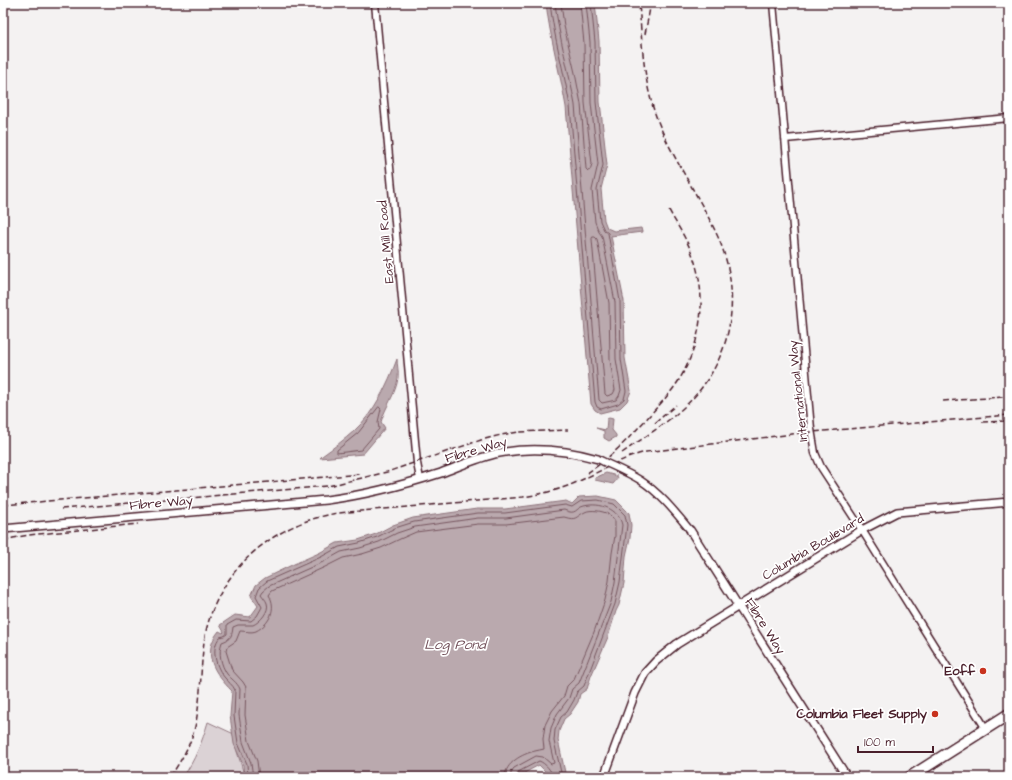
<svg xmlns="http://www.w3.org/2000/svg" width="1012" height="780" font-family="'Architects Daughter',sans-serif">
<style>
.green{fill:#dbd2d5;stroke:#927880}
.water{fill:#baa9ae;stroke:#8d727a}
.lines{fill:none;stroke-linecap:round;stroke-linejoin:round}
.shore{stroke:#77565f;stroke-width:1}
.minor-casing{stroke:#4a1f2b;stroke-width:9}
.tertiary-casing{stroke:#4a1f2b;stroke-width:10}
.trunk-casing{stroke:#4a1f2b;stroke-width:13}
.minor{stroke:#fff;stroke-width:6}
.tertiary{stroke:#fff;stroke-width:7}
.trunk{stroke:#fff;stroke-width:10}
.rail{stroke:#4a1f2b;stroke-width:1.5;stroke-dasharray:6 3;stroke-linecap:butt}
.minor-bridge-casing{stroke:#4a1f2b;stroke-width:9;stroke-linecap:butt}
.minor-bridge{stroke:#fff;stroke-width:6}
.poi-dot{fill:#c8321e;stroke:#fff;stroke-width:1.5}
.labels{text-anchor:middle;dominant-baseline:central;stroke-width:3.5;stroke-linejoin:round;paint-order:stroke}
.street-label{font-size:13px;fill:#4a1f2b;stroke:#fff}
.poi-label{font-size:13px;font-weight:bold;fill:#4a1f2b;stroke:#fff;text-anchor:end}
.water-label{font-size:14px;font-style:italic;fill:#714f59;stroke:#fff}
</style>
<rect width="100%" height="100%" fill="#f4f2f2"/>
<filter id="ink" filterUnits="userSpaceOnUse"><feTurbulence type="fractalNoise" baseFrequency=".025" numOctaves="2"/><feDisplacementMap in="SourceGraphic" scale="8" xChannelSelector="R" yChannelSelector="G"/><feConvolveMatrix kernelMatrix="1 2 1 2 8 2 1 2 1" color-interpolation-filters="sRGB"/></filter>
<g filter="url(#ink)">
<path class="green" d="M208 722 234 734C234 749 242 762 244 777H183C195 760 202 742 208 722Z"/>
<path class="water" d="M546 3H595L599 41 600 102 607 165 601 189 604 220 607 228 614 231 641 228 642 232 611 236 624 301 625 358 631 391 627 401 620 408 600 413 595 410 591 404 566 107C560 72 550 38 546 3Z
M397 359C397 365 399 372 398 378 396 394 385 407 381 422L385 428 363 454 320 458 322 456C333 448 344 440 354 431 374 413 388 384 397 359Z
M609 418 613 419 612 430 616 435V437L609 441 604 438V431L596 428 606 430 607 419Z
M606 473 617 476 618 478 613 484 595 480V478Z
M598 496 616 500 629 513 631 525 630 538 626 556 624 583 619 605 616 611 608 637 591 676 587 689 580 694 578 702 570 714 564 719 559 731 558 740 566 777H549L548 774 539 765 517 777H244L243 765 234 744 230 716 232 691C214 673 201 653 219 631L223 633 224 632 220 625 235 615 250 617 258 606 251 596 256 585 265 578 294 564 319 553 337 543 358 540 376 534 393 525 413 518 477 509H505L566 501 572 504 579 497Z"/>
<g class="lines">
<path class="shore" d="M550 3C554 38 564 71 570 106L595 402 597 407 601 409 618 404 624 399 626 391 621 359 620 301 608 233 604 230 600 221 597 190 603 165 596 102 595 42 591 3
M555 3C559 38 569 71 575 105L599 400 602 403 616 400 619 396 621 390 616 359 615 302 602 236 599 232 595 222 592 190 598 164 591 103 590 42 586 3
M561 3 564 26 575 73 581 104 586 169 588 171 590 170 592 164 585 103 584 43 580 3
M593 237H595L597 239 609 303 610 360 615 390 613 394 607 396 605 394 592 239Z
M379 407 381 409 378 422 379 429 361 450 337 453V450L358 433Z
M248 777 247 764 238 743 234 716 235 690C233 685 228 682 225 678 216 668 210 648 220 637L224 636 227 634V625L236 620 251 621 257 616 262 607 256 596 259 588 267 581 321 557 339 547 359 543 377 537 395 528 414 522 478 513H505L565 505 572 507 581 501 598 500 614 504 625 515 627 525 620 582 615 604 584 686 577 692 574 700 567 712 561 717 555 730 554 741 562 777
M253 777 251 763 243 742 239 715 240 689C237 682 231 679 227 674 221 665 218 653 222 642 231 639 232 636 233 627L238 625H253C260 622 270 611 267 603 266 600 263 597 261 594L263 591 269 586 323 562 341 552 360 548 379 542 397 533 415 527 478 518H506L564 510C577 516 575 508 584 506 600 502 619 509 622 525L615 582 611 602 579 683 572 689 569 698 557 714 551 728 549 741 554 763 551 764 543 757 536 756 514 768 511 772V777
M259 777 257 761 249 741 245 715 246 687 243 682 232 670 226 651 227 647 236 641 240 631C245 631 251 633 256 631 270 624 277 608 269 595L272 591 325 567 343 558 362 554 381 548 400 539 416 532 478 524H506L564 517C577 521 575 517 585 512 590 509 603 511 608 514 611 515 613 518 615 521V536L612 553 609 581 605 600 594 632 574 679 567 686 564 696 552 711 545 725 543 739 544 749C541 750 538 750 535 751 522 754 505 763 505 777
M516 777 518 772 539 761C545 763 552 771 553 777"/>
<defs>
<path id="minor" d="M375 3 417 463 420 479
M773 3 811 429 815 453 821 467 862 530 986 729
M785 139 1009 118"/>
<path id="tertiary" d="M3 529 326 500C365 495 404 485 441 473 460 466 479 457 499 453 532 447 566 450 598 459
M690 530 847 777
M604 777 635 693 645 673 656 661 677 644 862 530 897 512 1009 502"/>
<path id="trunk" d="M910 777 1009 714"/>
</defs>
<use href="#minor" class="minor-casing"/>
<use href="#tertiary" class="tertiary-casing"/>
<use href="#trunk" class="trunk-casing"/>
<use href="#minor" class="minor"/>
<use href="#tertiary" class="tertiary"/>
<use href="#trunk" class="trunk"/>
<path class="rail" d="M645 34 651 3
M943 401 1003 397 1009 398
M982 422 1009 421
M655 423 676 405
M622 453C651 432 685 413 705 383 736 340 739 285 718 237 700 197 673 160 657 119 643 82 642 42 639 3
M587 473C612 457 630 437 650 415 660 404 671 393 679 380 703 341 708 293 691 251 685 236 675 222 668 208
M3 505 360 474
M61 509 328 486 387 472 481 440 501 435 519 432 568 430
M3 541 13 538 29 535 138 524
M170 777C183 758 194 739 197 716 202 688 200 659 206 631 221 567 275 523 338 513L523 497C541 494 560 490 577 482 600 472 621 458 646 452L801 433 1009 415"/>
<defs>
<path id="minor-bridge" d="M598 459C612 466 627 472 640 480 660 493 675 512 690 530"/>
</defs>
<use href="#minor-bridge" class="minor-bridge-casing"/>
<use href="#minor-bridge" class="minor-bridge"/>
</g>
</g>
<g class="poi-dot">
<circle cx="983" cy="671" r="4"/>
<circle cx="935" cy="714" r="4"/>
</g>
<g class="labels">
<g class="street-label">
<text transform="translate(386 242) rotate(-95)">East Mill Road</text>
<text transform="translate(798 391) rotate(-96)">International Way</text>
<text transform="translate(476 450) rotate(-16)">Fibre Way</text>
<text transform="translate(161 503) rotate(-5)">Fibre Way</text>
<text transform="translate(813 547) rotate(-31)">Columbia Boulevard</text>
<text transform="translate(765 626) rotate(58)">Fibre Way</text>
</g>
<g class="poi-label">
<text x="975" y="671">Eoff</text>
<text x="927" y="714">Columbia Fleet Supply</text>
</g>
<g class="water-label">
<text x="455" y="645">Log Pond</text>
</g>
</g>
<rect width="1012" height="780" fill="none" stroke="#fff" stroke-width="16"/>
<rect x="8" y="8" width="996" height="764" fill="none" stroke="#4a1f2b" stroke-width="1.5" filter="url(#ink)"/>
<path d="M858 746v6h75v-6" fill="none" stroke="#4a1f2b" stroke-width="2"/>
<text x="864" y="746" font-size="12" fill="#4a1f2b" stroke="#ffffff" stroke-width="3" paint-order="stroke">100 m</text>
</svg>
